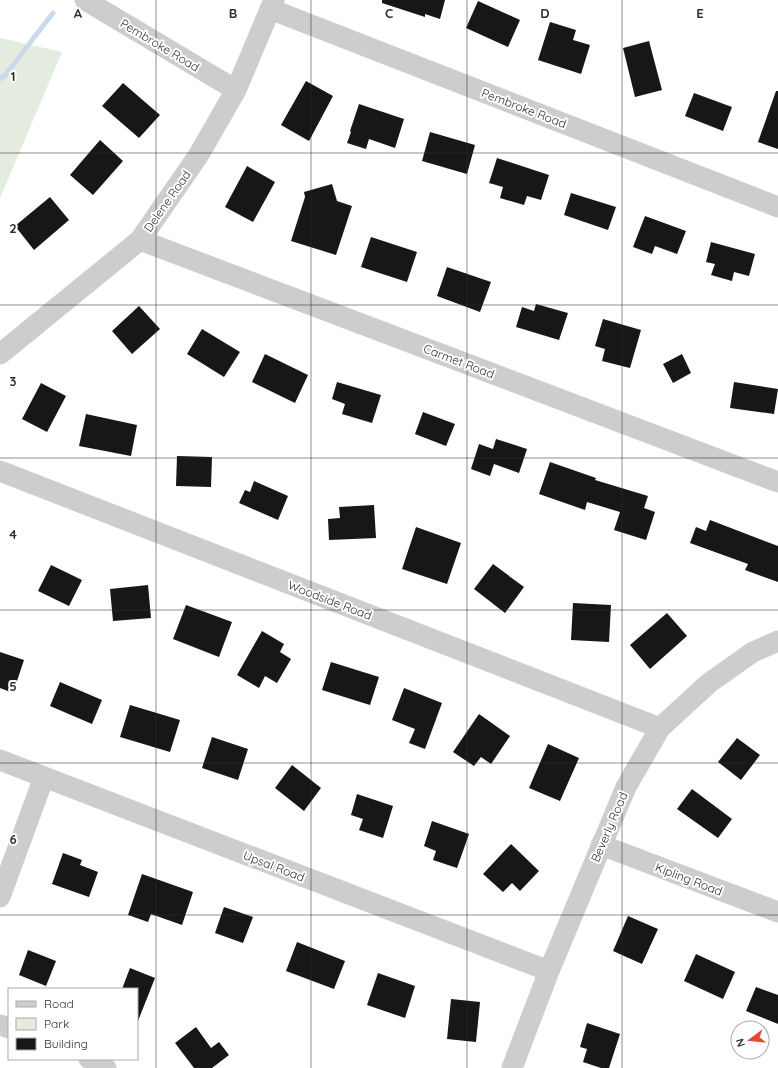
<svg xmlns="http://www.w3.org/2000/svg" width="778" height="1068" font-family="Quicksand,sans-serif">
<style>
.green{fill:#e3ecde}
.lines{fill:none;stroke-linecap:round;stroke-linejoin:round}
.stream{stroke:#cbd9ec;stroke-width:5}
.building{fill:#171717}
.minor{stroke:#cdcdcd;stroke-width:21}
.grid{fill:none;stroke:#303030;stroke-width:1;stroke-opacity:0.55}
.labels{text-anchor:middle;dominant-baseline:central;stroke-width:4;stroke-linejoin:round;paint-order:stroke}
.street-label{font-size:12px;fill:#303030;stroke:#fff}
.grid-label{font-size:13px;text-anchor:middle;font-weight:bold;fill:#303030;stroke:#fff;stroke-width:4;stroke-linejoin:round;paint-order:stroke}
</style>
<rect width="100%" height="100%" fill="#fff"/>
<path class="green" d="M0 38 62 52 0 198Z"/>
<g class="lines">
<path class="stream" d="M0 79 6 74 53 13"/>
</g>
<path class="building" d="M382 0H445L440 19 425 14V17L382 3Z
M478 1 520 20 508 47 466 28Z
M550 22 576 30 573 40 590 45 581 74 538 60Z
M649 41 662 90 635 97 623 48Z
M306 81 333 96 309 141 281 125Z
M123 83 160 115 139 138 102 106Z
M776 91H778V149L758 142Z
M694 93 732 107 723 131 685 116Z
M359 104 404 119 395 148 369 139 366 149 347 143 351 132 350 131Z
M430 132 475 145 467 174 422 161Z
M100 140 123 161 93 195 70 175Z
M497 158 549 175 541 200 527 196 524 205 500 198 503 187 489 183Z
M247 166 275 182 253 222 225 207Z
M332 184 337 201 352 206 336 255 291 241 305 197 304 192Z
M571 193 616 207 608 230 564 215Z
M50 197 69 220 34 250 15 226Z
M645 216 686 231 677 254 655 246 652 254 633 247Z
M371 237 417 252 407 282 361 267Z
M711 242 755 254 749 276 734 272 732 281 711 275 715 264 706 262Z
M447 267 491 282 480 312 437 296Z
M536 304 568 313 559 340 516 327 522 307 534 311Z
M139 306 160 329 132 354 112 331Z
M603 319 641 330 630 368 602 361 605 349 595 346Z
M202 329 240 352 224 377 187 354Z
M265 354 308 375 295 403 252 382Z
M682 354 691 373 673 383 663 364Z
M337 382 381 395 372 423 342 414 345 404 332 399Z
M734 382 778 389 774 414 730 408Z
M41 383 66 396 47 432 22 419Z
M423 412 455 424 446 446 415 434Z
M86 414 137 425 131 456 79 446Z
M496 439 527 449 519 473 494 464 490 476 471 469 479 444 493 449Z
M177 456 212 457 211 487 176 486Z
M550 462 596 478 595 480 648 496 644 508 655 512 646 540 614 530 620 512 587 502 585 510 539 494Z
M254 481 288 496 278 520 239 503 245 490 250 492Z
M374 505 376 538 329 540 328 519 340 518 339 507Z
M710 520 778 546V582L745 570 748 564 690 543 696 527 706 531Z
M416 527 461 543 447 584 402 569Z
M493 564 524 587 505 613 474 589Z
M51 565 82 580 69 606 38 591Z
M148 585 151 618 113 621 110 589Z
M573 603 611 605 609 642 571 640Z
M186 605 232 622 219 657 173 639Z
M667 613 687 636 650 669 630 645Z
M262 631 284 644 280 652 291 659 277 683 265 676 259 688 237 675Z
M0 652 24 660 13 693 0 688Z
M331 662 379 677 370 705 322 690Z
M60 682 102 700 92 724 50 706Z
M404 688 442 703 425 749 409 743 415 729 392 720Z
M130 705 180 720 170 752 120 737Z
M479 714 510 736 491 764 481 757 474 766 453 752Z
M212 737 248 749 238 780 202 768Z
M737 738 760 755 741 780 718 762Z
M548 744 579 758 560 801 529 788Z
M292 765 321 788 304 811 275 788Z
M692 789 732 819 718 838 677 809Z
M357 794 393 806 383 838 359 830 363 819 351 815Z
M432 821 469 834 457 868 433 860 436 851 424 846Z
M511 844 539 871 520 891 512 883 503 892 483 874Z
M63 853 82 860 80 865 98 872 89 897 52 884Z
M142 874 193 892 182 925 151 914 148 922 128 915Z
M224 907 253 917 243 943 215 933Z
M628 916 658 929 642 964 613 951Z
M297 942 345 961 334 989 286 971Z
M28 950 56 961 46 986 19 975Z
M696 954 735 972 723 999 684 981Z
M130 968 155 978 138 1021 137 989H122Z
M378 973 415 986 405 1018 367 1005Z
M756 987 778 995V1024L746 1011Z
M451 999 480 1002 476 1042 447 1039Z
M587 1023 620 1034 609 1068H601L583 1062 587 1049 580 1047Z
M196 1027 211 1048 219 1042 229 1055 212 1068H194L175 1043Z"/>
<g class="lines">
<path class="minor" d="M85 0 236 90
M270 9 778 207
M140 240 778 482
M0 354 140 240 198 156 236 90 274 0
M0 471 660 728
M0 760 549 971
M601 845 778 912
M0 897 44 777
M0 1025 9 1028
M89 1059 106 1068
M512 1068 549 971 626 787 660 728 709 683 753 652 778 641"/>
</g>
<path class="grid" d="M156 0V1068M311 0V1068M467 0V1068M622 0V1068M0 153H778M0 305H778M0 458H778M0 610H778M0 763H778M0 915H778"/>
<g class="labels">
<g class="street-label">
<text transform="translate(160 45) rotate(31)">Pembroke Road</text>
<text transform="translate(524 108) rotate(21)">Pembroke Road</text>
<text transform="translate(167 201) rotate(-55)">Delene Road</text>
<text transform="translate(459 361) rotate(21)">Carmet Road</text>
<text transform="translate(330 600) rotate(21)">Woodside Road</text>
<text transform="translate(609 827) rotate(-67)">Beverly Road</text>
<text transform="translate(274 866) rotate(21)">Upsal Road</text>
<text transform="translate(689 879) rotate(21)">Kipling Road</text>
</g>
</g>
<g class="grid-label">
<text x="78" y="18">A</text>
<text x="233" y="18">B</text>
<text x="389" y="18">C</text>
<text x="545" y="18">D</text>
<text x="700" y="18">E</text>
<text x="13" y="81">1</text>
<text x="13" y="233">2</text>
<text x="13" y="386">3</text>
<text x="13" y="539">4</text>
<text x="13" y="691">5</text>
<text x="13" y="844">6</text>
</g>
<rect x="8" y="988" width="130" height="72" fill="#ffffff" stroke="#acacac"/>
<rect x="16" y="1001" width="20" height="6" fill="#cdcdcd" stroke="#acacac"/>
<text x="44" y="1008" font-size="12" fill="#303030">Road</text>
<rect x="16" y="1018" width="20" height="12" fill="#e3ecde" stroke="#acacac"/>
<text x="44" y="1028" font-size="12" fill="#303030">Park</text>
<rect x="16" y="1038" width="20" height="12" fill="#171717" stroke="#acacac"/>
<text x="44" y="1048" font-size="12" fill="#303030">Building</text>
<g transform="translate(750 1040) rotate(254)"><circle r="19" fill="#ffffff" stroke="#acacac"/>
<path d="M0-3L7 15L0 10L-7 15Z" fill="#e24a36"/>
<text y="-6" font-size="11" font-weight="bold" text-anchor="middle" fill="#303030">N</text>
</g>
</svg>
